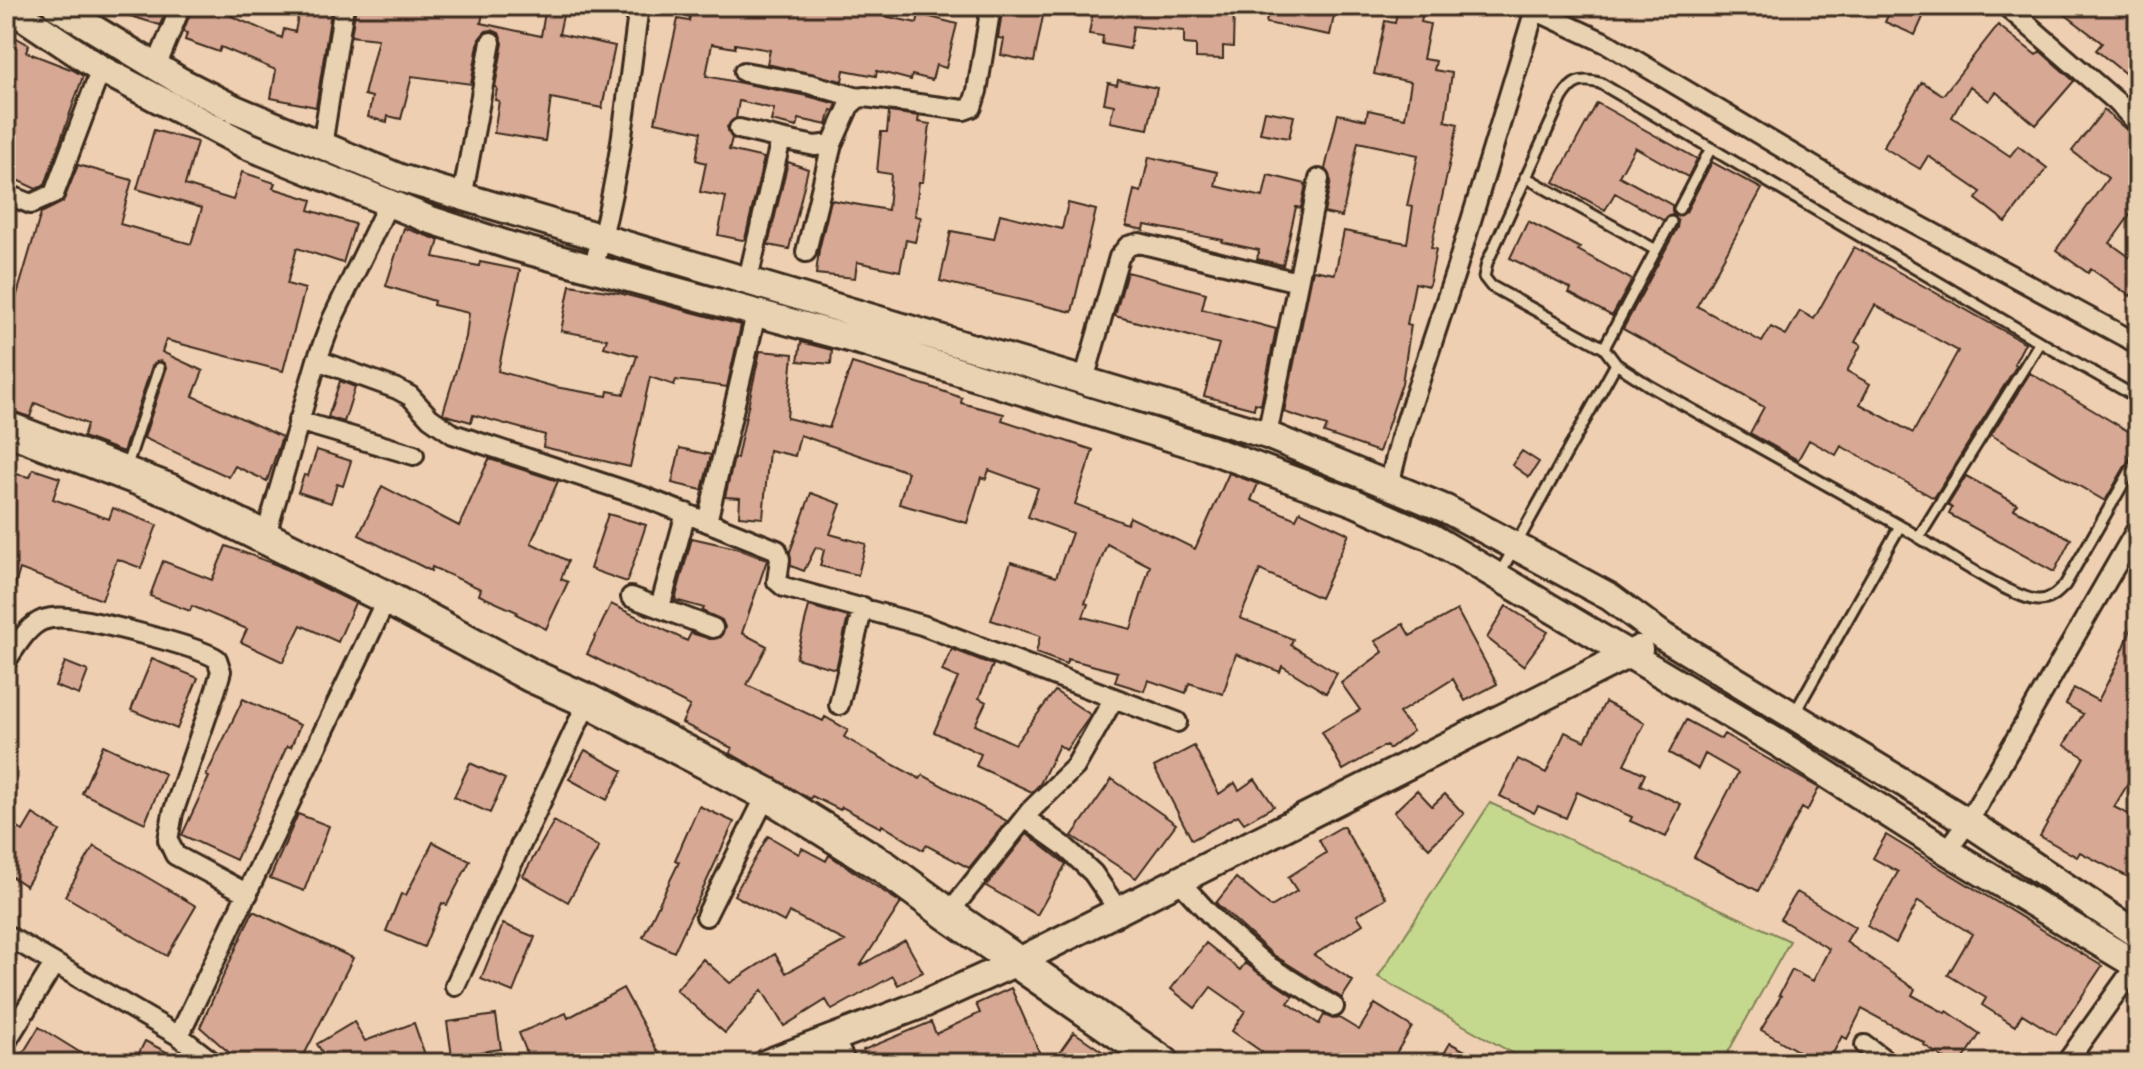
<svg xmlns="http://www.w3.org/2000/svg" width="2144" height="1069" font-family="Caveat,sans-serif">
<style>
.green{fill:#c5d98e;stroke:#808256;stroke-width:2}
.building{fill:#d7a893;stroke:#3b2a1e;stroke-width:2;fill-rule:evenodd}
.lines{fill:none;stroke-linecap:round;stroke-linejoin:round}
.lane-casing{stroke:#3b2a1e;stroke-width:15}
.street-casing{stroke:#3b2a1e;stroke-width:24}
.secondary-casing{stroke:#3b2a1e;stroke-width:32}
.highway-casing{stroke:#3b2a1e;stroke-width:38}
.lane{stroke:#e8d2b1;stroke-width:9}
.street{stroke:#e8d2b1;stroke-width:18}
.secondary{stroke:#e8d2b1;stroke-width:26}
.highway{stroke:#e8d2b1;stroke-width:32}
</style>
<rect width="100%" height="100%" fill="#efcfb1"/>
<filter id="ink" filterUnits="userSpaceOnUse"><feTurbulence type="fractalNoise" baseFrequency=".0125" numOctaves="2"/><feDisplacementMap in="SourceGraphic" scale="16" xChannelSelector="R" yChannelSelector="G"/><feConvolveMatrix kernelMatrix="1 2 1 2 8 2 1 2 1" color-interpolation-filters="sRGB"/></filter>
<g filter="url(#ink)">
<path class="green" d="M1490 803 1790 941 1722 1063H1530L1378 977Z"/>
<path class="building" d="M111 6H168L160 25 111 10Z
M193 6H235L231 16 282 38 284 29 295 32 300 6H332L316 107 271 98 276 70 221 47 219 52 185 40 187 33 183 32Z
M356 6H392L435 11 436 6 483 13 481 23 541 36 546 6H565L559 34 615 46 602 108 551 98 545 141 494 133 499 101 495 100 497 88 495 87 503 43 499 33 492 30 486 31 479 39 471 84 412 76 401 119 388 116 387 122 368 117 372 97 364 95 378 39 351 36Z
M692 6H847L860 9V11L917 23 919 14 957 24 946 68 936 65 932 80 912 75 911 80 877 71 876 76 844 70 842 81 767 64 770 50 735 44V48L712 44 706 76 807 96 837 104 834 111 831 110 827 125 799 119 797 127 771 121 774 109 739 101 736 118 727 127 732 138 729 150 764 158 745 239 742 240 718 235 726 197 700 192 706 163 696 160 701 132 655 122 678 19 689 21Z
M1003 6H1045L1034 62 1001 55 1004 39 998 38Z
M1094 6H1234L1233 47 1223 46V59L1196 58V45L1184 44V31L1133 26 1130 49 1102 44 1103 36 1089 34Z
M1269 6H1336L1330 35 1266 23Z
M1398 6H1424L1421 22 1430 24 1423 59 1436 61 1434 70 1452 73 1445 121 1458 124 1431 248 1436 249 1429 286 1415 283 1407 324 1411 325 1402 383 1379 452 1324 433 1327 426 1284 412 1313 270 1335 274 1344 231 1407 243 1413 207 1407 206 1418 155 1358 142 1342 217 1324 213 1331 181 1325 169 1338 114 1366 120 1368 110 1405 118 1411 82 1374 74 1385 21 1395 23Z
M1892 6H1928L1915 35 1885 22Z
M2054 6H2138V84L2096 50 2102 43Z
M1998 25 2036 55 2040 51 2074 81 2036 125 1996 92 1989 101 1970 86 1952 117 2010 156 2018 146 2047 168 2006 222 1976 199 1981 192 1928 156 1920 169 1883 147 1922 82 1943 95Z
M6 32 29 45 26 52 73 70 83 76 45 185 36 189 6 175Z
M1118 80 1157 88 1148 129 1110 122 1114 105 1104 103 1108 83 1117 85Z
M1597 103 1697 159 1688 177 1635 147 1619 176 1672 205V212L1676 216 1686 212 1712 162 1762 189 1697 306 1762 342 1771 327 1786 335 1800 311 1814 319 1854 247 2025 343 2014 364 2017 365 1934 498 1841 446 1836 455 1809 440 1798 460 1750 433 1764 407 1623 329 1677 228 1678 221 1672 215 1663 220 1615 193 1605 210 1554 182ZM1875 305 1958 351 1913 433 1860 404 1870 384 1847 371 1861 345 1855 342Z
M2104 110 2130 133 2137 136 2126 150 2138 161V204L2110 243 2138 263V285L2130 296 2091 269 2088 273 2056 250 2108 178 2072 151Z
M1265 111 1294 116 1289 138 1260 133Z
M889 112 919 116 918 122 930 124 923 182H919L915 216 921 217 915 242 906 240 900 271 857 262 855 278 816 274 819 250 831 200 888 210 891 174 877 172 881 132H887Z
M154 130 197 142 185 185 233 200 242 172 275 183 273 188 312 200 309 210 355 224 343 263 297 248 287 284 305 289 283 371 166 340 162 352 203 371 193 396 282 437 267 481 235 466 229 477 144 438 166 370 165 364 161 361 152 366 123 452 83 437 87 424 35 403 30 417 6 409V332L41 213 63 202 78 165 132 180 120 224 191 244 202 208 137 189Z
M1149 157 1218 172 1215 186 1263 197 1268 175 1306 184 1301 208 1296 207 1283 265 1257 259 1259 250 1222 242 1223 240 1145 225 1144 230 1126 226 1134 190 1141 192Z
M788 162 808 169 789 249 768 245Z
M1068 203 1096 210 1072 312 940 281 951 231 994 239 1000 214 1062 229Z
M1528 221 1580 248 1578 250 1632 280 1612 316 1569 293 1571 289 1510 258Z
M404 228 439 240 434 257 479 266 480 262 520 270 498 371 555 387 607 396 608 391 624 394 637 356 604 347 607 339 561 331 570 285 619 293 741 325 727 387 676 380 674 385 650 377 630 467 543 447 545 435 473 415 471 422 446 415 443 413 466 337 469 313 433 305 434 301 386 286Z
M1127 272 1206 293 1202 309 1276 329 1261 405 1255 403 1254 409 1204 396 1219 344 1115 316Z
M801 342 832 350 831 364 798 361Z
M760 351 793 354 787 418 829 428 852 363 931 387 962 398 961 403 1004 414 1002 420 1093 450 1075 504 1127 524 1130 517 1195 549 1229 473 1258 484 1251 500 1296 519 1300 511 1349 534 1320 598 1260 570 1240 618 1293 639 1291 645 1337 673 1326 693 1282 666 1280 672 1236 654 1223 694 1189 683 1186 693 1148 680 1144 691 1115 682 1118 672 1068 659 1066 664 1036 653 1040 636 991 620 1011 562 1056 577 1072 533 1028 517 1038 488 989 470 986 479 981 477 967 523 899 504 908 472 800 435 795 456 769 450 763 518 739 516 740 498 725 497 734 458H737ZM1107 544 1150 566 1131 629 1083 617 1088 604 1085 603Z
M2030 373 2138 437V448L2132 454 2105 501 1991 435Z
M340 381 355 387 344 422 328 417Z
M680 448 711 455 702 490 672 483Z
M317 450 351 461 343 486 337 484 331 503 298 492 304 475 308 476Z
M1522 451 1539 462 1529 477 1512 465Z
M489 459 558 481 531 543 568 561 561 579 568 582 546 629 516 614 517 612 479 595 481 589 432 567 431 571 359 535 382 486 459 526Z
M33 469 60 478 53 499 109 519 113 508 157 525 141 568 117 559 102 600 20 569 10 601 6 600V532L14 511 6 510V472L30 477Z
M1966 476 2017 504 2014 509 2071 539 2054 572 1949 514 1952 508 1948 505Z
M811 493 841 504 830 534 866 544 858 575 820 566 824 550 816 547 804 571 791 566 790 552Z
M608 514 646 525 627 582 590 569Z
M692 538 736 548 767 560 742 633 767 646 747 685 823 721 825 717 848 730 844 737 870 752 920 779 923 775 1007 821 969 868 926 845 923 850 882 825 881 828 842 807 840 810 812 796 810 799 730 753 732 748 682 723 690 706 587 654 611 604 687 641 691 633 710 639 721 637 725 627 722 620 702 611 704 608 675 600Z
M226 546 277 565 355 603 338 642 301 625 283 662 241 642 247 629 192 606 190 611 150 596 163 561 212 580Z
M809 606 848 617 836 669 796 658Z
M1506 606 1548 632 1523 666 1487 638Z
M1457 610 1497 684 1465 701 1453 679 1399 713 1413 731 1389 749 1386 745 1343 770 1322 732 1360 710 1341 683 1383 652 1375 641 1403 624 1410 636Z
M2138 611V767L2114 807 2138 819V879L2129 875 2128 877 2080 852 2077 857 2040 836 2084 757 2064 745 2083 714 2066 704 2074 688 2098 701 2119 660Z
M952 649 993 665 979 698 986 702 975 725 1015 744 1055 691 1091 715 1066 750 1059 745 1040 784 1032 792 976 766 981 754 934 732 958 678 942 671Z
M152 659 198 678 177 729 131 710Z
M65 662 88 671 79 695 55 686Z
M243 699 300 725 291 747 287 746 236 860 182 835 209 777 206 776Z
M1605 702 1645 723 1624 764 1645 774 1640 785 1681 804 1666 837 1630 821 1632 817 1577 792 1566 818 1538 806 1534 813 1500 796 1518 759 1546 773 1565 732 1585 741Z
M1686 720 1721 739 1724 734 1819 788 1807 811 1802 808 1758 891 1694 857 1738 773 1705 754 1698 769 1669 753Z
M103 745 165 774 145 823 82 793Z
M1194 746 1219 794 1235 783 1239 790 1255 779 1274 806 1244 823 1238 815 1192 840 1154 767Z
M585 750 623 771 607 800 569 779Z
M470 763 505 779 490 813 454 797Z
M1112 779 1176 824 1136 878 1072 836Z
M1417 790 1432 806 1445 794 1464 814 1429 848 1394 812Z
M699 806 734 822 674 952 643 937 679 862 675 860Z
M33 814 60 831 26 886 6 873V821L23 831Z
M298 814 329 826 304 891 270 878Z
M554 821 599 847 568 902 523 876Z
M1343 826 1386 898 1357 915 1363 924 1314 955 1353 981 1342 998 1272 954 1216 903 1236 878 1271 907 1297 891 1288 877 1326 853 1319 840Z
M1027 834 1066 864 1037 915 986 886Z
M1886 835 2102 966 2056 1035 2022 1014 2015 1026 1982 1005 1986 998 1948 975 1972 934 1918 901 1896 943 1867 926 1898 872 1873 858Z
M768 836 799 854 802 848 826 861 829 855 901 903 860 966 905 940 923 972 898 985 893 976 832 1010 826 1000 784 1026 762 990 725 1033 676 990 703 959 730 983 775 954 786 973 845 941 789 912 784 922 734 895Z
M433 842 470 861 447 905 442 903 424 947 386 931 401 894 406 895Z
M94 846 196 906 167 956 65 896Z
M1797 892 1855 927 1846 942 1915 989 1912 995 1945 1013 1947 1011 1980 1034 1961 1063H1951L1924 1045 1925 1043 1862 1009 1847 1039 1842 1036 1828 1063H1819L1761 1030 1781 996 1779 995 1792 970 1813 981 1829 949 1780 919Z
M253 911 353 958 300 1063H241L200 1027Z
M503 924 535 937 513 992 481 979Z
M1206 943 1240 970 1245 963 1293 996 1288 1003 1319 1024 1324 1015 1333 1019 1339 1018 1359 1030 1375 1004 1412 1027 1390 1063H1267L1258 1057 1262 1052 1232 1031 1245 1011 1211 987 1195 1008 1171 989Z
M623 988 659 1054 643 1063H531L519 1033 566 1013 568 1018Z
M1011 988 1044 1063H867L863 1050 931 1022 936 1034 980 1013 976 1004Z
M496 1015 501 1049 452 1056 447 1022Z
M354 1022 365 1041 414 1023 425 1055 402 1063H329L317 1044Z
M39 1027 97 1063H17Z
M1074 1032 1119 1063H1052Z
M145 1041 188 1063H134Z
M1450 1043 1488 1063H1439Z"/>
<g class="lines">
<defs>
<path id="lane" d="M1525 177 1656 250 1604 348
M1679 209 1711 148
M1656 250 1671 222
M1616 364 1604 348 1491 286 1484 277 1487 263 1562 98C1572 81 1581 78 1600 83L2040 342
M126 468 159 368
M1900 526C1927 541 2014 601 2039 600 2051 600 2057 593 2065 585L2138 458
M1919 537 2040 342 2138 398
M1499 575 1616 364 1650 386 1900 526 1794 714"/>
<path id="street" d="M1526 6 1608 44 1846 186 2138 344
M2006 6 2117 102 2138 124
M156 67 181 6
M744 72 810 84 858 98
M739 129 781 139
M322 146 344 6
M6 194 31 204 54 194 101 69
M462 198 491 42
M806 252 832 144 849 106 858 98 865 97 964 110 972 107 977 91 991 6
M593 267C620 184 627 93 639 6
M747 283 781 139 815 146 832 144
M317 360 397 389 410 396 430 418 453 434 644 497 707 522 756 314
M1084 380 1119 257 1128 246 1139 243 1298 282
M298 421 414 455
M1267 435 1319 179
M1389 485 1401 437 1456 270 1536 6
M707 522 777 550 780 559 777 581 784 587 922 625 1177 722
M265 538 317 360 332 320 388 204
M631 597 713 628
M660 607 686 513
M6 661C16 647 27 626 43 620 52 617 59 617 68 618 92 620 201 647 217 659L221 671 216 689 173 813 168 840 175 855 248 894
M839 705 863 607
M1025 818 1064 846 1093 873 1119 911
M1947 851 1968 822 2138 527
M1179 881 1217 922 1265 964 1334 1007
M948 914 1030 811 1075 767 1114 698
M706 916 767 794
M6 935 179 1036 214 1063
M455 986 588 701
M179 1036 387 598
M833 1037 846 1063
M6 1042 54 964
M1865 1045 1889 1063
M2066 1063 2136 965"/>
<path id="secondary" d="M7 6 101 69 246 145 428 219 511 246 867 343 1211 450 1353 502 1431 537 1778 743 1947 851 2138 966
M56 6 180 81 235 109 400 178 1267 435 1446 509 1610 597 1664 637 1968 822 2138 935
M767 1063 926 1003 1017 962 1639 649"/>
<path id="highway" d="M6 428 171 491 387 598 532 676 588 701 767 794 884 867 948 914 1163 1063"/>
</defs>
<use href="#lane" class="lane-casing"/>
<use href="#street" class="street-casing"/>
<use href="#secondary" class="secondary-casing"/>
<use href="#highway" class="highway-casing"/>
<use href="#lane" class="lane"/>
<use href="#street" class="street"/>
<use href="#secondary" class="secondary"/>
<use href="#highway" class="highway"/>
</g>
</g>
<rect width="2144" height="1069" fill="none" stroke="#e8d2b1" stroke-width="32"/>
<rect x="16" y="16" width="2112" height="1037" fill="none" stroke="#3b2a1e" stroke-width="3" filter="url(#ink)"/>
</svg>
